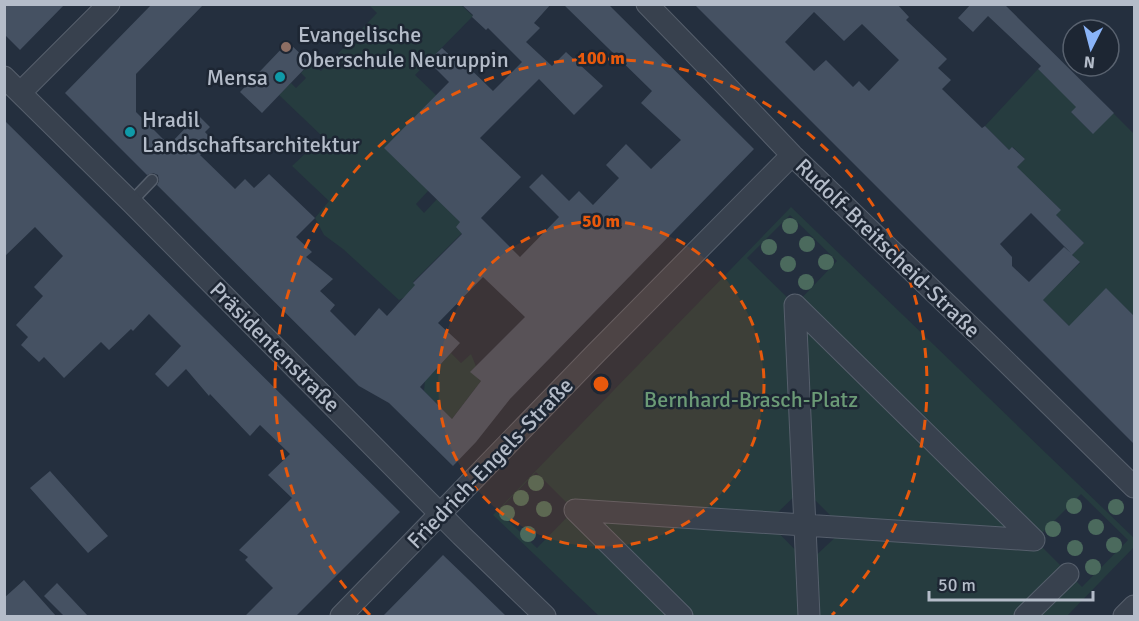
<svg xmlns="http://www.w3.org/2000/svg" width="1139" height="621" font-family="Signika,sans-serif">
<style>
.green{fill:#263c3f;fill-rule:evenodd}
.building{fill:#455162;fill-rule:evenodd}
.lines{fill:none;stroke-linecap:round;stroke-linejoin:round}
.lane-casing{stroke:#565f6c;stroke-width:13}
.street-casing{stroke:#565f6c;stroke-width:23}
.lane{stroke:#38414e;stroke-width:10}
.street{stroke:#38414e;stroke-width:21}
.tree{fill:#4b6a5d}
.ring{fill:none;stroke:#e8590c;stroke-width:3;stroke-dasharray:10 8}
.education-dot{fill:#8d6e63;stroke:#1d2633;stroke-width:2}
.culture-dot{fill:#0f9aa8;stroke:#1d2633;stroke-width:2}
.labels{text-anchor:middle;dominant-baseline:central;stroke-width:5;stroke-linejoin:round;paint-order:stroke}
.poi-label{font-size:22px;fill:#b4bcc9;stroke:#1d2633;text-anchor:start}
.street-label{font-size:22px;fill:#b4bcc9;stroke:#1d2633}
.park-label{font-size:22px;fill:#6b9a76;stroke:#1d2633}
.centre{fill:#e8590c;stroke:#1d2633;stroke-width:3}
.ring-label{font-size:18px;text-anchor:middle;font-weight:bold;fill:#e8590c;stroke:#1d2633;stroke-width:5;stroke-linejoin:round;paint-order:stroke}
</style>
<rect width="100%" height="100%" fill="#242f3e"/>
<path class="green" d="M369 5H461L473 16 415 75 436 95 428 191 416 204 424 213 437 199 460 222 462 233 413 282 418 287 409 295 399 300 343 249 324 235 315 218 329 201 292 166 323 137 279 95 291 83 296 88 306 78 301 73 310 63 321 71 329 63 377 13Z
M1038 69 1053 84 1079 105 1071 112 1092 133 1113 113 1134 134V316L1106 289 1099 356 1035 292 1047 295 1080 263 1072 255 1084 243 1056 215 1060 209 1037 187 1003 181 1025 159 1013 147 1009 150 985 126Z
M791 207 1134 538V547L1067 616H599L493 515ZM790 215 837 261 795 305 747 258ZM536 472 574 510 537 548 498 511ZM803 488 844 529 808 563 768 522ZM1081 494 1128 540 1082 587 1035 540Z
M451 353 461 363 471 354 480 376 478 379 481 381 452 419 424 391 425 381Z"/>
<path class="building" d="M4 4H65L20 50 4 34Z
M152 4H204L136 74V112L169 145 198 115 210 127 205 132 215 143 200 155 235 189 245 179 254 188 269 174 315 218 296 237 312 252 306 257 333 279 320 291 335 305 330 311 355 336 379 308 387 316 415 285 413 283 462 234 456 227 460 222 384 148 449 82 428 61 442 48 456 61 459 58 493 91 522 62 488 28 486 30 472 17 473 15 461 4H551L534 23 540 28 526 42 552 66 566 52 603 86 574 115 539 79 480 138 521 177 481 218 520 257 559 217 529 187 542 174 569 201 579 191 593 205 619 178 606 165 626 144 651 169 681 140 641 103 652 91 563 4H608L754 149 510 399 476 442 453 466 389 403 359 386 157 185 159 181 158 175 153 173 147 175 65 93ZM483 277 525 317 470 372 481 381 452 419 420 387 460 343 438 323Z
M694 4H897L909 17 906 20 947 59 938 68 951 80 942 89 982 128 985 126 1009 150 1012 147 1025 159 1017 167 1061 210 1056 215 1084 243 1072 255 1080 262 1043 300 1069 326 1106 288 1134 316V444ZM814 12 844 41 862 24 899 60 869 91 859 81 853 87 826 60 814 71 785 42ZM1031 213 1071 253 1064 247 1029 282 1012 266V257L1000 244Z
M971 4H1004L1114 113 1093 134 1071 112 1076 107 1038 69 1041 66 988 16 973 32 958 18Z
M288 42 310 63 262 113 240 92Z
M4 120 400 512 296 616H245L273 588 245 560 248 557 239 550 292 498 268 475 290 454 260 425 250 436 210 394 209 396 186 369 168 387 155 374 181 346 149 314 133 331 131 329 109 350 101 342 64 378 44 357 39 362 21 345 28 337 16 325 43 296 34 287 63 256 35 227 4 257Z
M50 471 108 536 88 553 30 488Z
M443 555 468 579 506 616H383Z
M24 580 56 616H4V598Z
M57 583 88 616H64L44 596Z"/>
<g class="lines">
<defs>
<path id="lane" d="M131 202 152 180"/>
<path id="street" d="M647 4 714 73 792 155 983 339 1134 487
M4 77 131 202 461 535 545 616
M21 92 109 4
M795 305 1034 540
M795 305 809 616
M575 510 1034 540
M575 510 682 616
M341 616 596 353 792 155
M1025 616 1068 574
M1124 616 1134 606"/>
</defs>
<use href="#lane" class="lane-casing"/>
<use href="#street" class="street-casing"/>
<use href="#lane" class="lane"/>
<use href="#street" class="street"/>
</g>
<g class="tree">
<circle cx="790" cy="226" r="8"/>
<circle cx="807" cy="244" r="8"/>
<circle cx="769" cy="247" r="8"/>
<circle cx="826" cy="262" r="8"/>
<circle cx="788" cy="264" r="8"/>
<circle cx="806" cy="282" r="8"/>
<circle cx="536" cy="483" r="8"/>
<circle cx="521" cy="498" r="8"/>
<circle cx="1074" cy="506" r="8"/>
<circle cx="1116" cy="507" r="8"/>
<circle cx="544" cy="509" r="8"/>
<circle cx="507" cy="513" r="8"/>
<circle cx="1096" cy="527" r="8"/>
<circle cx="1053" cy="529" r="8"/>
<circle cx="528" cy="534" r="8"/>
<circle cx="1114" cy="545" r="8"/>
<circle cx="1075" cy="548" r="8"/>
<circle cx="1093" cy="567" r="8"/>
</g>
<circle cx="601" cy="384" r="163" fill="#e8590c" fill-opacity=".12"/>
<g class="ring">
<circle cx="601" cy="384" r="163"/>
<path d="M370 615A326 326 0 1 1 832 615"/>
</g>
<circle class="education-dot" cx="286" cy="47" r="6"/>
<g class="culture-dot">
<circle cx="280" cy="77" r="6"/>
<circle cx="130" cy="132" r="6"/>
</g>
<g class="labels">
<g class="poi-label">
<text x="298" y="34">Evangelische<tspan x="298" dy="25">Oberschule Neuruppin</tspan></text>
<text x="268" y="77" text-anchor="end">Mensa</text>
<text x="142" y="119">Hradil<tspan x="142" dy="25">Landschaftsarchitektur</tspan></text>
</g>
<g class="street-label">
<text transform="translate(888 248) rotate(44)">Rudolf-Breitscheid-Straße</text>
<text transform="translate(275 347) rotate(45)">Präsidentenstraße</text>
<text transform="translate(490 463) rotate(-46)">Friedrich-Engels-Straße</text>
</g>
<g class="park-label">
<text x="751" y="399">Bernhard-Brasch-Platz</text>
</g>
</g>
<circle cx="601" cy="384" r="9" class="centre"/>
<g class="ring-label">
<text x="601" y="64">100 m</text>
<text x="601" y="227">50 m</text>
</g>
<rect width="1139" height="621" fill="none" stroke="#b4bcc9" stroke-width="12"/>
<g transform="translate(1091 48) rotate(186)"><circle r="28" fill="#1d2633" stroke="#59626f" stroke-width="1.5"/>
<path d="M0-4.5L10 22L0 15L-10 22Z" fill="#8ab4f8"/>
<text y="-9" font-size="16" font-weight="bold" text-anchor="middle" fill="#b4bcc9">N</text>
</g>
<path d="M929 591v9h164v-9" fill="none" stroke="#b4bcc9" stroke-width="3"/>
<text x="938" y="591" font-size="18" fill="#b4bcc9" stroke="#1d2633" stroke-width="4.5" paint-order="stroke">50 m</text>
</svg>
